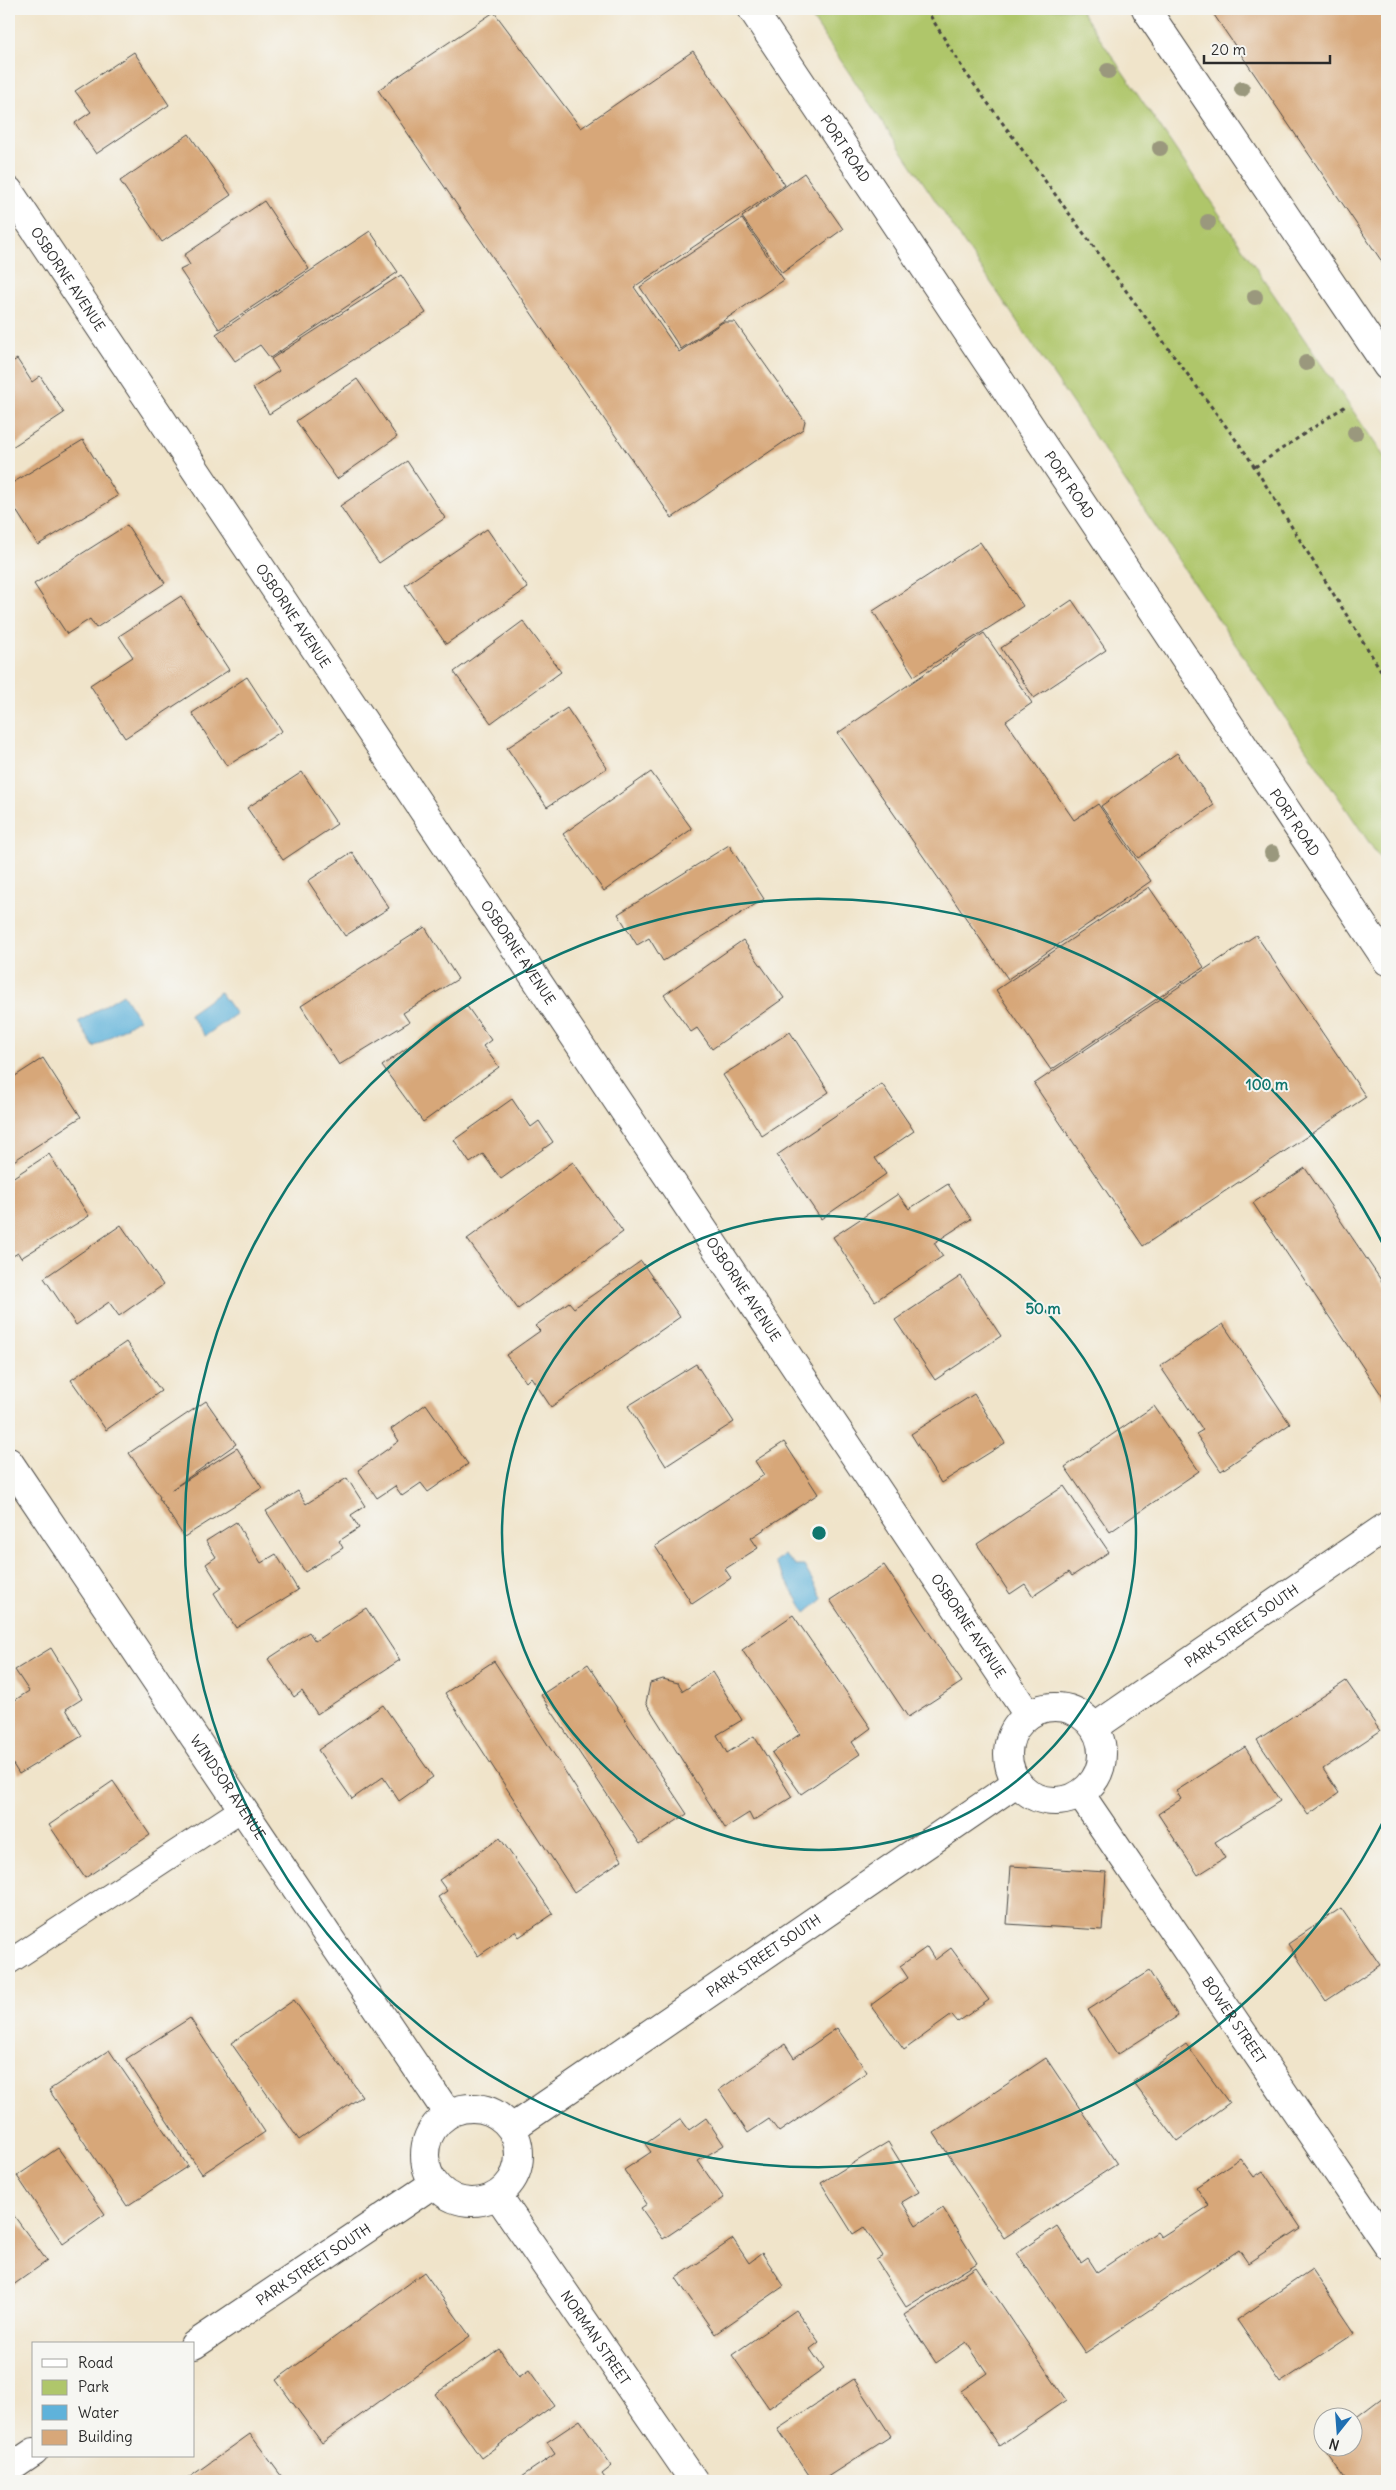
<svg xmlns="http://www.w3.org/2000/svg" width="1396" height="2490" font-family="Delius,sans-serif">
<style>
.green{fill:#afc66b;stroke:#6d784b}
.water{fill:#5fb2da;stroke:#456e82}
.building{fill:#d7a779}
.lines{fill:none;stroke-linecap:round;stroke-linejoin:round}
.lane-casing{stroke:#494743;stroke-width:26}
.street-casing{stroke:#494743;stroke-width:30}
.highway-casing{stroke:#494743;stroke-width:30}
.path{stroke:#494743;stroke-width:3;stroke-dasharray:4 4;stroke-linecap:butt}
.lane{stroke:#fff;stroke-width:24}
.street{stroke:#fff;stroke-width:28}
.highway{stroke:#fff;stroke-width:28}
.tree{fill:#9a987d}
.ring{fill:none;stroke:#0f766e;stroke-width:2.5}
.labels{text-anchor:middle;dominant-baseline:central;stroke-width:4;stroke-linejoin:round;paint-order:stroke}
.street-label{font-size:14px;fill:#2b2b2b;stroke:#f6f6f2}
.centre{fill:#0f766e;stroke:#f6f6f2;stroke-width:2.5}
.ring-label{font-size:15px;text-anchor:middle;font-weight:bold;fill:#0f766e;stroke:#f6f6f2;stroke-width:4;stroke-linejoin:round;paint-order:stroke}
</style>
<rect width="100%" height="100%" fill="#f6f6f2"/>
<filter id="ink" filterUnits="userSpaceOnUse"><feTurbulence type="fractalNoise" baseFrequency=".02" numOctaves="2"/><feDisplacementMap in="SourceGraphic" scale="10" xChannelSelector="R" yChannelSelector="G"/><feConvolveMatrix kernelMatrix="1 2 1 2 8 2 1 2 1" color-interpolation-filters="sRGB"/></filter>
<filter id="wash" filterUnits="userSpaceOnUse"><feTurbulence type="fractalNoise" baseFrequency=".0096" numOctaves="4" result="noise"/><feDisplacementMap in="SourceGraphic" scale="20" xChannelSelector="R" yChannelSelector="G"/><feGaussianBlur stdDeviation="1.12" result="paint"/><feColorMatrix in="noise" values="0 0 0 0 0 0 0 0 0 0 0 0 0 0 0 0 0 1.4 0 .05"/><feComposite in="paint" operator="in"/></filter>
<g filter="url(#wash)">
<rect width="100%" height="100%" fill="#f0e4ca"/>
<path class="green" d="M806 9H1080L1387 461V869Z"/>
<path class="water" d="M220 992 236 1014 205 1036 189 1014Z
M123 994 139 1019 94 1047 78 1022Z
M784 1555 796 1566H804L823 1599 806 1613 775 1562Z"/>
<g id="blocks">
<path class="building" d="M1210 9H1387V269Z
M494 12 581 128 693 51 785 185 634 287 679 352 723 322H735L805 421 803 429 672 518 378 90Z
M134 52 169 105 96 154 75 123 91 112 75 91Z
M189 134 231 195 162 242 120 181Z
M804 173 843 229 782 273 742 217Z
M264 201 309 269 219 329 180 270 190 265 184 255Z
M742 219 784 280 681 349 640 287Z
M370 231 398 272 270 358 260 345 235 361 216 334Z
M401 275 426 313 269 414 253 388 279 371 271 359Z
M17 359 32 382 40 376 64 413 9 449V364Z
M357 379 397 437 337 479 296 421Z
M83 440 118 496 38 545 9 499V485Z
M407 461 445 518 379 563 340 506Z
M127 525 165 583 96 628 90 619 67 634 34 584Z
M487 529 528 588 446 644 405 585Z
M980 542 1023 606 914 676 873 611Z
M181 596 229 670 125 738 90 685 133 657 119 636Z
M1072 600 1106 650 1034 698 1001 648Z
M523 621 561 672 491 723 454 672Z
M984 633 1032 703 1006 721 1074 820 1098 804 1151 881 1008 979 838 733Z
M247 677 282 731 227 766 192 713Z
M567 708 607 768 547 807 507 748Z
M1177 753 1214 805 1138 858 1101 806Z
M302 772 337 824 283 860 247 808Z
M651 772 692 829 604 891 563 834Z
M729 845 764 899 663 961 649 938 637 945 618 914Z
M352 852 389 908 345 936 308 881Z
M1149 887 1204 967 1051 1070 996 990Z
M425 927 458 979 403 1013 409 1022 339 1065 301 1006Z
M1256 935 1366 1097 1143 1246 1034 1084Z
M743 940 784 998 712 1049 697 1028 691 1032 664 995Z
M466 1005 491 1040 483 1046 499 1067 423 1122 382 1066Z
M790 1032 829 1092 762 1136 723 1075Z
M43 1058 81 1117 9 1164V1080Z
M882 1084 914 1131 875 1158 886 1174 821 1219 777 1155Z
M512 1099 531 1127 539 1121 553 1142 501 1179 483 1154 470 1163 454 1140Z
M49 1154 89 1216 21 1258 18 1253 11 1257 9 1253V1180Z
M573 1162 623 1232 518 1309 467 1239Z
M1305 1168 1387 1289V1403L1253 1203Z
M948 1184 971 1219 934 1243 943 1256 875 1301 833 1237 898 1194 909 1209Z
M121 1225 163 1285 119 1316 109 1302 76 1325 44 1278Z
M641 1261 680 1317 551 1407 531 1377 526 1382 506 1355 540 1331 535 1326 569 1302 574 1308Z
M961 1276 1001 1336 935 1380 895 1320Z
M1223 1324 1290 1424 1221 1471 1196 1434 1203 1430 1160 1366Z
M126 1342 161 1391 106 1430 71 1380Z
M696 1364 734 1422 666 1466 628 1406Z
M974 1394 1005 1443 941 1483 911 1434Z
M206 1401 236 1444 171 1490 237 1448 262 1488 184 1537 159 1498 160 1497 129 1453Z
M426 1404 468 1464 428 1492 421 1483 402 1496 395 1486 377 1498 358 1470 399 1441 391 1429Z
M1154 1406 1199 1471 1110 1532 1065 1467Z
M784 1442 818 1494 751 1538 758 1548 725 1569 731 1578 692 1604 655 1546 764 1475 755 1461Z
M347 1478 365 1506 351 1515 359 1528 339 1541 343 1548 305 1572 266 1511 298 1491 306 1504Z
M1064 1486 1109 1552 1072 1576 1069 1572 1033 1596 1025 1584 1010 1594 977 1544Z
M236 1522 261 1563 276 1554 298 1590 236 1628 214 1593 221 1588 206 1564 216 1557 206 1541Z
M884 1565 962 1682 908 1717 830 1600Z
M366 1608 400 1660 317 1714 302 1691 294 1697 268 1659 309 1632 315 1641Z
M793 1615 871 1728 852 1742 860 1754 801 1794 772 1753 800 1734 742 1650Z
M51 1648 82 1699 66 1709 82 1736 19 1774 9 1758V1704L29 1691 15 1670Z
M494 1661 622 1860 574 1892 445 1693Z
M588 1664 687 1814 640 1844 541 1695Z
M712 1672 742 1720 717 1735 727 1753 754 1736 792 1797 753 1821 749 1813 725 1828 646 1703 650 1683 663 1679 678 1683 683 1691Z
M1346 1681 1380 1731 1323 1769 1339 1793 1308 1815 1257 1740Z
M383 1705 433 1777 399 1801 383 1777 352 1799 318 1750Z
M1245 1747 1280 1801 1215 1842 1225 1858 1198 1875 1158 1814 1181 1799 1176 1791Z
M113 1781 150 1835 85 1878 49 1825Z
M500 1838 553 1914 519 1937 515 1931 478 1956 438 1897 447 1891 439 1880Z
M1011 1866 1106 1872 1102 1930 1007 1924Z
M1341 1908 1380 1965 1326 2001 1288 1944Z
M927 1947 935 1960 951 1948 989 2000 958 2022 952 2015 904 2050 871 2005 908 1978 900 1966Z
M1149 1971 1178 2016 1117 2055 1088 2010Z
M294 2000 362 2096 299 2140 231 2043Z
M190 2018 265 2132 202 2174 126 2059Z
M837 2028 867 2072 779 2132 769 2119 748 2133 719 2090 785 2044 794 2058Z
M1186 2044 1229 2103 1177 2141 1133 2082Z
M109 2050 188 2166 127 2206 49 2090Z
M1046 2058 1117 2164 1004 2238 934 2133Z
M706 2118 724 2145 698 2161 724 2198 663 2239 641 2208 647 2204 624 2170 651 2152 645 2144 681 2119 689 2130Z
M888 2142 919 2192 902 2202 916 2225 943 2208 977 2263 906 2307 876 2260 883 2256 864 2227 853 2234 821 2183Z
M58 2148 105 2214 63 2244 17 2176Z
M1240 2158 1254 2177 1263 2171 1301 2228 1248 2263 1239 2250 1085 2353 1017 2253 1057 2226 1081 2263 1088 2258 1097 2272 1157 2232 1161 2237 1209 2206 1196 2187Z
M9 2209 47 2261 9 2288Z
M733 2239 749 2263 762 2253 784 2286 715 2334 676 2278Z
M976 2267 1066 2400 999 2446 961 2391 987 2373 966 2342 936 2363 904 2315Z
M1312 2269 1355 2333 1280 2383 1237 2320Z
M424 2272 470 2336 322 2443 276 2380Z
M796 2310 819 2342 810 2349 824 2369 769 2408 732 2355Z
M499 2349 519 2377 529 2370 554 2405 481 2458 435 2394Z
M854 2379 891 2436 821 2481H813L778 2429Z
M1383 2397 1387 2403V2481H1347L1319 2443 1324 2440V2448H1354V2419Z
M580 2420 612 2466 602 2474 607 2481H519L518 2479 555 2454 547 2442Z
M250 2434 285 2481H188L187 2479Z"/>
</g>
</g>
<g filter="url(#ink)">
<use href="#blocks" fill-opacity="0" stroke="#494743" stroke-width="1"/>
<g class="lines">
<defs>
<path id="lane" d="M9 1962 242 1809"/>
<g id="street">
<path id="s1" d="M9 191 1028 1715"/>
<path id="s2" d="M9 1462 448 2114"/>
<circle cx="1055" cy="1754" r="47"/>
<path id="s3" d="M1095 1727 1387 1526"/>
<path id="s4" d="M1081 1795 1387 2245"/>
<circle cx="472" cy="2155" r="47"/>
<path id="s5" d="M512 2128 1016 1783"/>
<path id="s6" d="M498 2196 694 2481"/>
<path id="s7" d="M194 2345 433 2184"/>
<path d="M9 2469 34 2452"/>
</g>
<g id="highway">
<path id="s8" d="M752 9 1387 961"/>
<path d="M1146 9 1387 366"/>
</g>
</defs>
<use href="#lane" class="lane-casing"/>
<use href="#street" class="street-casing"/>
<use href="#highway" class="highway-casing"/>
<path class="path" d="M926 9 965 72 1247 455 1387 680
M1255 467 1347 405"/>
<use href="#lane" class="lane"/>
<use href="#street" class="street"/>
<use href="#highway" class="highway"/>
</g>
<g class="tree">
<circle cx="1108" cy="71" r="8"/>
<circle cx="1242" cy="89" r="8"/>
<circle cx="1160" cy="148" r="8"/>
<circle cx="1208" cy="222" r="8"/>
<circle cx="1255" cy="297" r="8"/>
<circle cx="1306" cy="363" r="8"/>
<circle cx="1355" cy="433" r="8"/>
<circle cx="1272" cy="853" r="8"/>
</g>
</g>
<g class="ring">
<circle cx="819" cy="1533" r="317"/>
<path d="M1386 1816A634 634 0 1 1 1386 1250"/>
</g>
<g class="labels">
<g class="street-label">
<text stroke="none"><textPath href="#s8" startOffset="168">PORT ROAD</textPath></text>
<text stroke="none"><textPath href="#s1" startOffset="106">OSBORNE AVENUE</textPath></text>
<text stroke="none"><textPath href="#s8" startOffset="572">PORT ROAD</textPath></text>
<text stroke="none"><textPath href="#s1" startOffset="511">OSBORNE AVENUE</textPath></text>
<text stroke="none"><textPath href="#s8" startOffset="978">PORT ROAD</textPath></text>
<text stroke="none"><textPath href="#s1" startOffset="916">OSBORNE AVENUE</textPath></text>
<text stroke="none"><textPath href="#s1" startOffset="1321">OSBORNE AVENUE</textPath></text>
<text stroke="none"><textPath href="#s1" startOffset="1726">OSBORNE AVENUE</textPath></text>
<text stroke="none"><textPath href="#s3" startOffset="178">PARK STREET SOUTH</textPath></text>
<text stroke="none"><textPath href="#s2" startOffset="392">WINDSOR AVENUE</textPath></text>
<text stroke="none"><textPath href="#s5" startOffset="305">PARK STREET SOUTH</textPath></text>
<text stroke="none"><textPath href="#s4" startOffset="272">BOWER STREET</textPath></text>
<text stroke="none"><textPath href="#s7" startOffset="144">PARK STREET SOUTH</textPath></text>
<text stroke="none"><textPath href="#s6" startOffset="172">NORMAN STREET</textPath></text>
</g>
</g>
<circle cx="819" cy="1533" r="8" class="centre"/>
<g class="ring-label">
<text x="1267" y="1090">100 m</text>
<text x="1043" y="1314">50 m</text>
</g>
<rect width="1396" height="2490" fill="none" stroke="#f6f6f2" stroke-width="30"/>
<rect x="32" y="2342" width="162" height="115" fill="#f6f6f2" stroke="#a5a5a2"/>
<rect x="42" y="2359" width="25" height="8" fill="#ffffff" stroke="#a5a5a2"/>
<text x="78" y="2368" font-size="15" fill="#2b2b2b">Road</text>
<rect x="42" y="2380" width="25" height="15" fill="#afc66b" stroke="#a5a5a2"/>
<text x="78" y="2392" font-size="15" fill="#2b2b2b">Park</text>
<rect x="42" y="2405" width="25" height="15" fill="#5fb2da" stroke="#a5a5a2"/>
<text x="78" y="2418" font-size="15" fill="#2b2b2b">Water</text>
<rect x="42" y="2430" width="25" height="15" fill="#d7a779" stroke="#a5a5a2"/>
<text x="78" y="2442" font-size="15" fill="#2b2b2b">Building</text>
<g transform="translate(1338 2432) rotate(197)"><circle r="24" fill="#f6f6f2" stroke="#a5a5a2"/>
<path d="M0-4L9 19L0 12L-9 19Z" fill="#1f6fb2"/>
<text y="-8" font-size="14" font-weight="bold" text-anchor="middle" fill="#2b2b2b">N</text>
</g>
<path d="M1204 55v8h126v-8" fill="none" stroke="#2b2b2b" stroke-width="2.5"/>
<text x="1211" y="55" font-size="15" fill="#2b2b2b" stroke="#f6f6f2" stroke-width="4" paint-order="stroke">20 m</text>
</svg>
